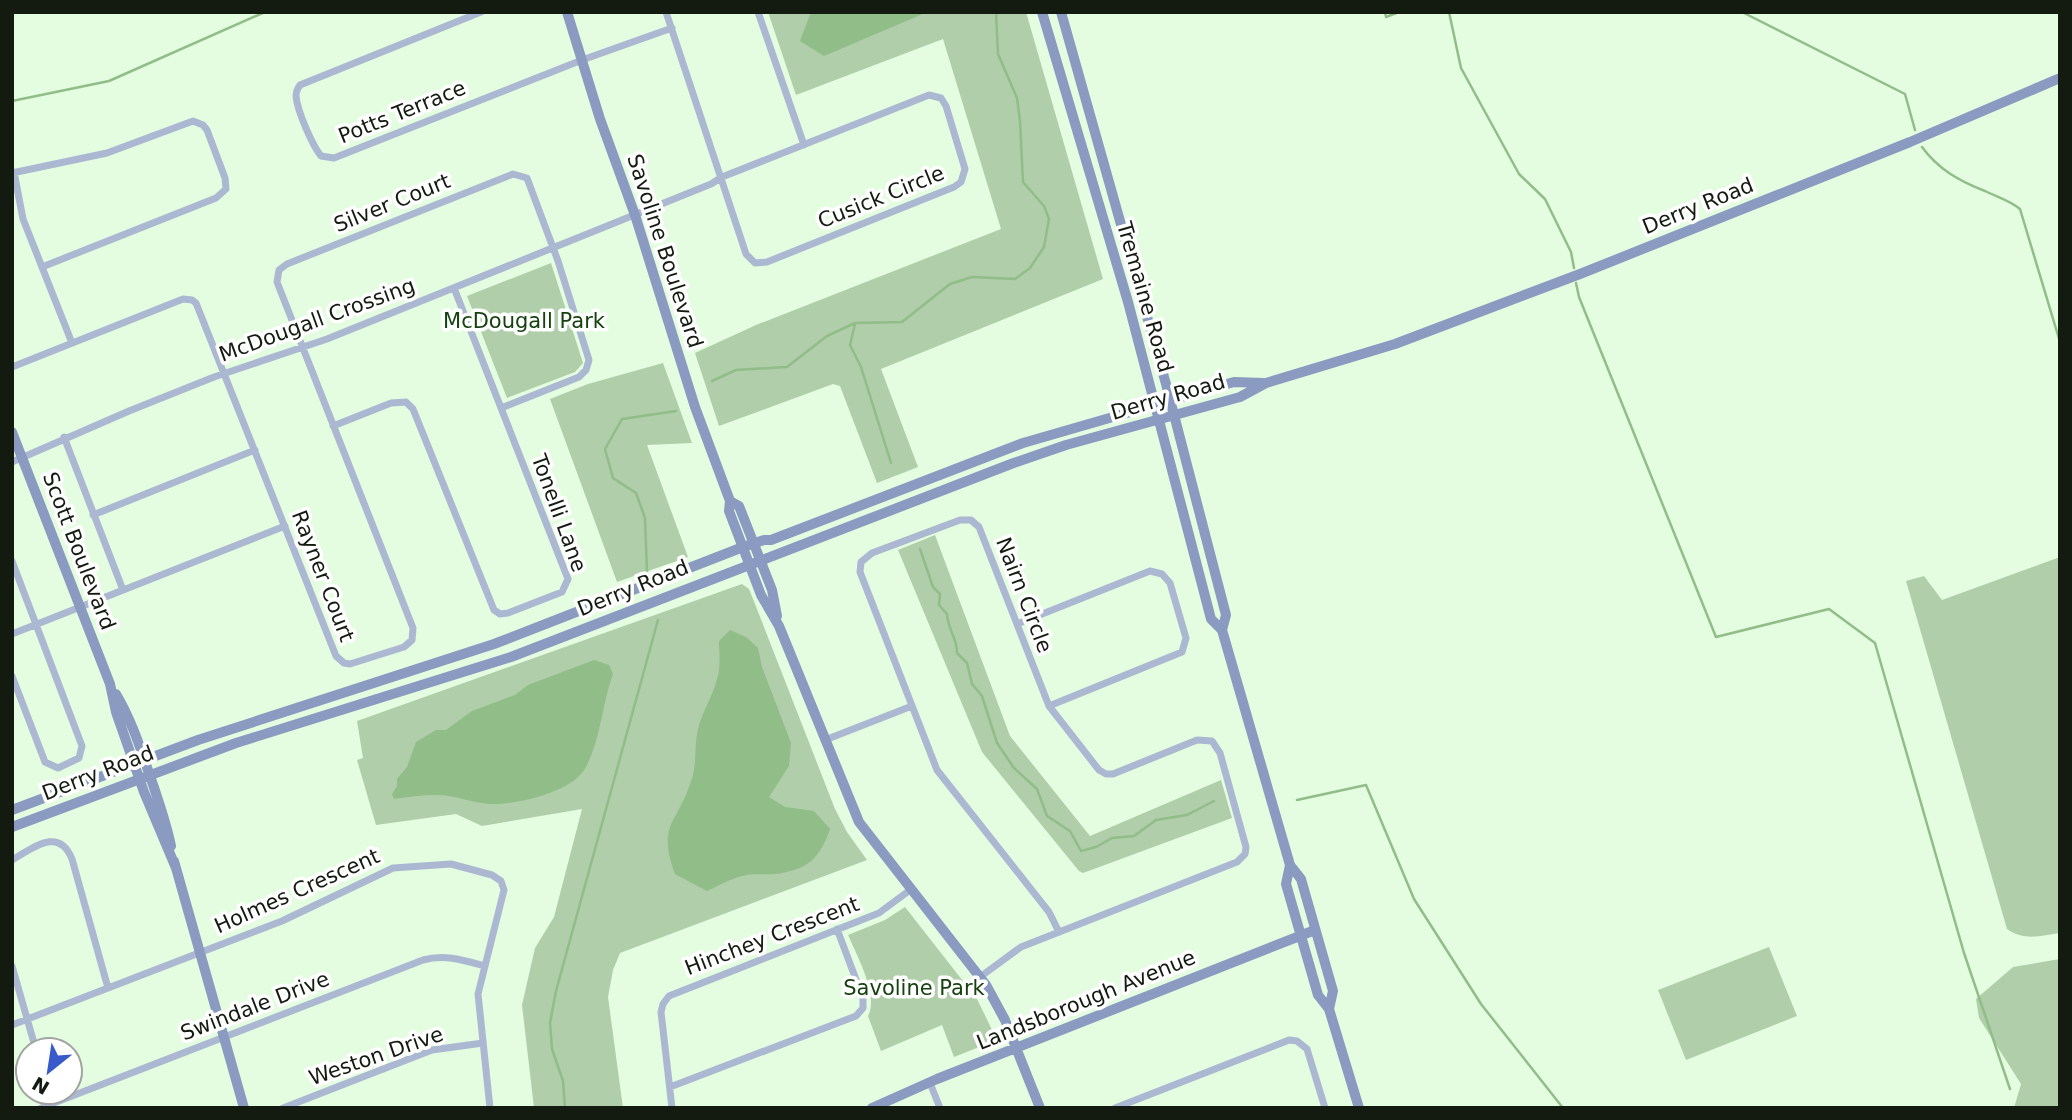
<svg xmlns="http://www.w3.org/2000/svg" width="2072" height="1120" font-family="'DejaVu Sans',sans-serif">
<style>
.green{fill:#afcea9}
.water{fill:#91bd89}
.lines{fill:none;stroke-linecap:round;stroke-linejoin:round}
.stream{stroke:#91bd89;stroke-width:2.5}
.street{stroke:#acb8d2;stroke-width:7}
.secondary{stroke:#8a9ac0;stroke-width:10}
.labels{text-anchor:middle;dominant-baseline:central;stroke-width:7;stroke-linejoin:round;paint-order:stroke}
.street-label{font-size:21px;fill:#131b11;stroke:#fff}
.park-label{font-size:21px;fill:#15420e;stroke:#fff}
</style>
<rect width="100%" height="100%" fill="#e4fde0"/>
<path class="green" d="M768 12H1026L1103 279 881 369 918 467 877 483 840 386 833 384 719 426 695 353 756 325 1001 229 943 39 796 95Z
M551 263 583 363 575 372 507 398 467 296Z
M663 363 692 443 647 445 688 557 617 582 550 399 588 384Z
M935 535 1010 736 1090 836 1221 780 1232 818 1083 873 1079 871 982 752 898 550Z
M2060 557V933C2040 936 2024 941 2007 929L1906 581 1924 576 1942 600Z
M742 584 749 589 755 604 835 809 847 832 867 860 620 953 613 970 608 997 623 1108H534L522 1005 535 948 554 917 582 809 482 826 456 814 376 825 357 760 363 758 357 721Z
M905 907 977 999 997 1040 954 1057 942 1025 881 1051 868 1016C879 995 857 956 848 935L885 920Z
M1769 947 1797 1016 1686 1060 1658 990Z
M2060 959V1108H2014L2021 1084 1979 1018 1976 999 2013 967Z"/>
<path class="water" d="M811 12H925V13L824 56 800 41Z
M730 630 746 637 758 648 762 667 791 743 789 766 769 797 785 807 814 811 830 829C820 858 808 870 775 874 764 875 753 873 742 876 730 879 718 886 707 891L675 874C656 823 679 823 692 778 697 763 694 745 698 729 702 712 713 696 717 679 721 668 719 653 719 641Z
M594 660 609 665 613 674C602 704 601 738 586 767 573 792 517 805 490 804 472 803 455 795 437 795 422 795 408 797 394 799L392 794 397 786V779L407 767 416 742 436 730H446L472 711 515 695 528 685Z"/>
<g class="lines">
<path class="stream" d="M1385 12 1386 17 1399 12
M1449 12 1461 68 1519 174 1545 199 1571 252 1574 268
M1742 12 1905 94 1915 130
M12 101 109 81 265 12
M1922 147C1938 169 1959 181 1985 191 1997 197 2009 200 2020 209L2060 342
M1576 283 1579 297 1716 637 1829 609 1875 643 1964 953 2010 1089
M855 324 850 345 861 367 891 463
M712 381 736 370 787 367 827 336 855 323 902 322 950 284 972 277 1015 279 1030 268 1044 247 1049 219 1044 206 1023 182 1020 121 1017 98 998 54 996 12
M920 549 933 587 940 594 939 605 947 614C948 631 957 637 957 653L967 663 972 684 982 696 997 743 1014 768 1037 789 1047 816 1070 831 1081 851 1096 847 1112 838 1134 836 1156 820 1187 815 1214 801
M647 573 645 518 636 493 613 478 605 449 622 419 676 411
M1297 800 1366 785 1414 899 1481 1004 1563 1108
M565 1108 563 1081 552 1049 550 1023 556 991 658 620"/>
<path class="street" d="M481 12 300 85C297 90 296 90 296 96 297 110 312 145 321 156L334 158 582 60 672 28
M758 12 804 145
M14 172 23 219 72 343
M12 173 107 153 193 121 203 125 207 130 225 178 226 189 216 198 42 267
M12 367 183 299 192 300 196 303 336 656 344 663 350 664 404 647 412 640 413 628 277 282 279 270 287 264 513 174 527 178 558 261 589 360 586 370 579 377 501 408
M333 426 391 403 406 402 413 409 494 610 500 614 508 613 562 592 568 579 454 288
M64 437 123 590
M12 462 129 411 214 377 327 339 711 184 722 177 929 95 941 98 946 106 965 169 961 182 954 187 767 262 755 263 746 254 666 12
M93 515 255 450
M12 561 82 746 79 758 58 768 45 762 12 676
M1017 624 1150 571 1162 574 1170 583 1186 638 1182 652 1049 706
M12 634 285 526
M825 740 912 706
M12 860C33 848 59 826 72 859L108 988
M12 966 36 1050
M980 977 1021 947 1237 862 1245 854 1246 847 1220 753 1212 741 1197 740 1113 774H1106L1099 770 1049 706 979 527 971 520H960L872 553 861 562 860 572 937 770 1049 912 1059 932
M12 1025 282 921 393 868 451 864 492 875 501 881 504 890 478 994 490 1108
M930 1083 940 1108
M670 1087 856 1016 863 1008V998L837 929
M49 1092 53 1108
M41 1108 423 960C445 954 463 960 485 966
M283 1108 432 1050 483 1043
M672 1108 661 1012 663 1004 669 996 879 913 910 890
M1115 1108 1289 1040 1297 1041 1307 1049 1325 1108"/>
<path class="secondary" d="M567 12 600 119 635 215 695 407 730 501 729 511 761 595 779 626 859 822 986 985 1005 1020 1040 1108
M1042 12 1128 302 1211 619 1222 630 1290 865 1301 879 1333 991 1329 1009
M1061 12 1166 384 1226 615 1222 630
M12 432 110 684 116 712 144 792 176 868
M730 501 739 506 772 590 777 616
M116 694C131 719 140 747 150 776 158 799 166 822 171 846
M12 810 198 740 494 644 743 547 764 540H771L1023 443 1234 382 1264 383
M12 827 236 743 511 657 1011 464 1066 445 1240 397 1266 383 1395 344 1580 274 1910 142 2060 78
M174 861 244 1108
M1290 865 1286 884 1318 995 1329 1009 1359 1108
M872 1108 937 1079 1315 930"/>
</g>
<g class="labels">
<g class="street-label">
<text transform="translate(402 112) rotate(-22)">Potts Terrace</text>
<text transform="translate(881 197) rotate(-22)">Cusick Circle</text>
<text transform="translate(392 203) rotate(-22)">Silver Court</text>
<text transform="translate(1698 206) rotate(-22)">Derry Road</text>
<text transform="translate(665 251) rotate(72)">Savoline Boulevard</text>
<text transform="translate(1145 297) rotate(74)">Tremaine Road</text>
<text transform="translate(317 320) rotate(-20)">McDougall Crossing</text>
<text transform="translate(1168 397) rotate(-16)">Derry Road</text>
<text transform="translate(559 513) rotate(70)">Tonelli Lane</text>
<text transform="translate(79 551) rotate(69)">Scott Boulevard</text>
<text transform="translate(323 576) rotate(69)">Rayner Court</text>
<text transform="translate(633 588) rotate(-22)">Derry Road</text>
<text transform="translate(1024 595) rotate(69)">Nairn Circle</text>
<text transform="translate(98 773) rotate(-21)">Derry Road</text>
<text transform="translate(297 891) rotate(-24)">Holmes Crescent</text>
<text transform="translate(772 936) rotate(-21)">Hinchey Crescent</text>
<text transform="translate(1086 1000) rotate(-22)">Landsborough Avenue</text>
<text transform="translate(255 1006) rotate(-21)">Swindale Drive</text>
<text transform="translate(376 1056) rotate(-19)">Weston Drive</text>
</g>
<g class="park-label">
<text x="524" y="321">McDougall Park</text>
<text x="914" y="988">Savoline Park</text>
</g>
</g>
<rect width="2072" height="1120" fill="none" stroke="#131b11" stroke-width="28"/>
<g transform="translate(49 1071) rotate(210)"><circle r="33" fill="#ffffff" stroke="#a1a4a0" stroke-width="2"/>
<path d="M0-5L12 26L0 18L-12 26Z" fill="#385acb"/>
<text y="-10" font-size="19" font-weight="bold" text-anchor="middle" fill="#131b11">N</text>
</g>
</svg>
